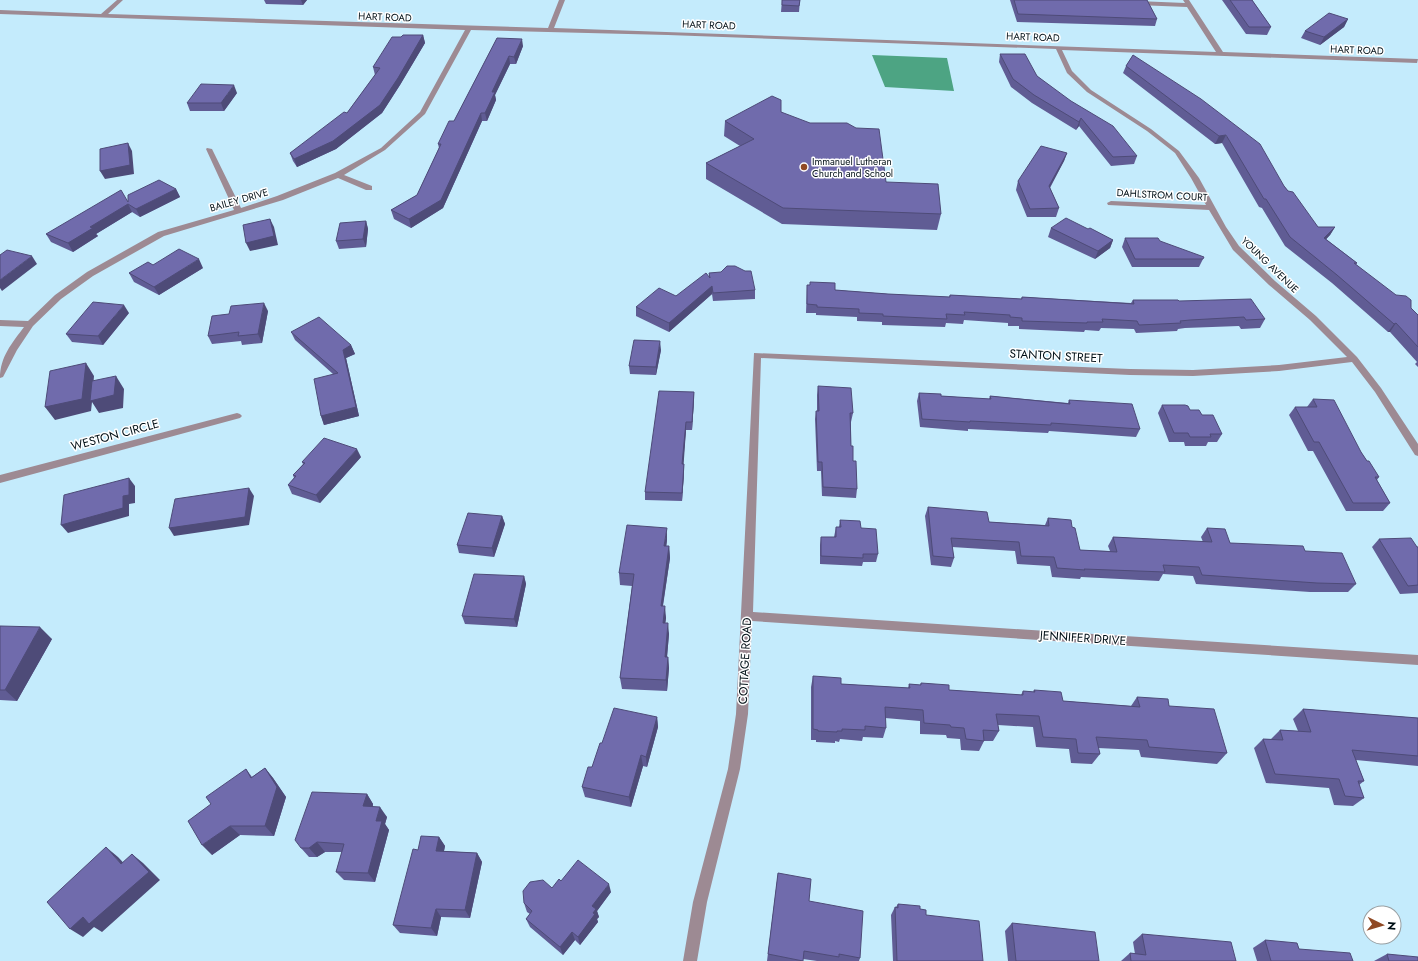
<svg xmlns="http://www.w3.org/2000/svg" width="1418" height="961" font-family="Jost,sans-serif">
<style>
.water{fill:#4da483}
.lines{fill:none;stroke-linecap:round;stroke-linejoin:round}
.minor{fill:#9d8a93;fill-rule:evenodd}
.wall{fill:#605c94}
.shaded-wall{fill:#4e4b78}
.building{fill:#706bac;stroke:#4e4b78}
.poi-dot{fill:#904924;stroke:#fff;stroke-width:1.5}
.labels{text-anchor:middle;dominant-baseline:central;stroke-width:3;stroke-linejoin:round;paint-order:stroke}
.far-street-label{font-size:10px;fill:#000f16;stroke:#fff}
.far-poi-label{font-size:10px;fill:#000f16;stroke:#fff;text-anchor:start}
.street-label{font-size:12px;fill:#000f16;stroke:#fff}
</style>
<rect width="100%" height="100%" fill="#c4ebfc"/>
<path class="water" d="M872 55 947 58 954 91 885 87Z"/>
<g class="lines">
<path class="minor" d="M117 0H123L108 14 548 28 559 0H565L554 28 1216 52 1187 7 1137 5 1134 3 1137 1 1185 3 1183 0H1189L1223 52 1418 59 1417 63 1062 50 1072 71 1091 90 1151 129 1179 151 1199 178 1226 227 1239 246 1275 281 1316 316 1357 357 1381 388 1418 444V456L1415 455 1375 392 1352 362 1279 371 1193 376 1130 375 761 358 753 612 1418 655V665L752 621 748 714 740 769 707 902 697 961H683L693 902 728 769 736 714 754 353 1130 369 1193 370 1279 365 1347 357 1310 320 1269 285 1233 250 1209 210 1108 205 1107 203 1111 201 1206 205 1191 178 1175 153 1147 131 1087 92 1067 73 1056 49 668 35 471 30 425 114 385 150 344 175 372 186V190H366L338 178 283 200 164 236 93 276 61 299 33 326 17 350 3 377 0 378C0 357 12 343 24 327L0 326V320L28 321 55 295 87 272 158 232 234 210 206 149 207 148 212 149 241 208 277 196 335 173 381 148 420 112 465 30 0 14V10L101 14Z
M237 413 240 414 242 416 240 418 0 483V475Z"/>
</g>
<path class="wall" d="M264 0H307L303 5 266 4Z
M782 0H800L799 12H781Z
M1010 0H1147L1157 19 1155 26 1017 22Z
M1222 0H1252L1271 27 1267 35 1246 34Z
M1348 19 1344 27 1320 45 1301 38 1305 31Z
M423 35 425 43 400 85 382 113 336 149 297 167 293 161 290 153 347 113 375 75 373 67 401 37Z
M497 38 523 46 516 64H510L495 95 496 100 487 121H482L443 208 411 228 394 219 391 210 417 195 439 148 438 144 454 121Z
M1000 54 1037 76 1137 156 1134 164 1111 166 1079 126 1076 130 1032 103 1011 87 999 62Z
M1133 55 1284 186 1318 227H1335L1330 235 1326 239 1357 263 1356 265 1411 308 1418 315V367L1415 364 1417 362 1390 332H1388L1332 283 1285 246 1262 208 1259 207 1222 143 1215 144 1123 73 1126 66Z
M237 93 224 111H190L187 103Z
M781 112 886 182 941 214 937 230 782 224 706 179V163L740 146 724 136 725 121Z
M1067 153 1064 161 1050 188 1059 208 1056 217H1027L1016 190 1018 181Z
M176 189 180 197 140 217 132 212 96 234 98 236 73 252 51 242 46 234 128 202Z
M366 221 368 229 366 247 339 249 336 241Z
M1051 228 1088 229 1113 240 1110 248 1095 259 1048 237Z
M1125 238 1203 259 1199 267H1132L1122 247Z
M203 268 159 295 134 282 129 273Z
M709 273 755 290V299L713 301 712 294 669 332 636 316V307L676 296 709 277Z
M807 285 835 290 888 294 949 297 950 295 1021 299 1022 297 1131 303 1133 300 1179 301 1265 319 1260 328 1241 329 1239 326 1185 328 1178 329 1177 331 1136 333 1134 329 1101 328 1099 331 1085 330 1084 332 1019 329V326H1008V323L964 320 963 324 946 323 945 327 882 325V322L857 321V317L816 315V313H806Z
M268 311 262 343 242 345 241 341 212 344 208 336Z
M129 313 103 345 72 342 66 334Z
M291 332 351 345 355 354 346 358 359 416 324 425 321 416 333 374 295 340Z
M661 350 656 375 630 374 629 366Z
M818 386 853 413 851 422V446L857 489 856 498 822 496 821 471H817L815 419 816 411H817V395Z
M694 392V400L692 430H686L683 464H684V473L682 501 645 500V492Z
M919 393 941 396 989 399 990 396 1068 403 1069 400 1140 429 1136 437 1049 431 1048 433 968 429V431L920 427 917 401Z
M1313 399 1361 452 1367 461 1379 477 1377 480 1390 503 1383 511H1346L1313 451H1308L1289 415 1295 407H1307Z
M1162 405 1190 410 1202 415 1222 434 1217 442H1208L1206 446H1185L1184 442H1169L1158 413Z
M361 457 320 503 292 494 288 485 294 478 293 475 303 464 302 462Z
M928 507 989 522 1045 525 1048 518 1072 527 1080 550 1110 551 1108 546 1113 537 1203 542 1201 537 1207 528 1230 543 1305 551 1356 584 1348 592H1310L1196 584 1193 576 1163 574 1159 581 1081 577 1080 579 1052 577 1050 566 1017 564 1015 551 952 547 954 558 951 567 931 565 925 516Z
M502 516 505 524 494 557 459 553 457 545Z
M840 520 861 528 878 554 876 562H863L862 566 820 564V545L821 537H834L836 527H839Z
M1379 539 1418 547V593L1400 594 1372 547Z
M667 540 666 546H669L670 558 663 606 666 618 665 623 669 634 667 657H668L669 668 667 691 622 689 620 678 632 586 620 585 619 573Z
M524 576 526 584 517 627 465 624 462 616Z
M0 626 52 639 17 701 0 700Z
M813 676 841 684 908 688 909 684 920 685 921 683 949 690 1021 695 1023 691 1033 692 1034 690 1063 701 1131 706 1137 697 1169 706 1227 753 1217 764 1141 757 1139 750 1098 748 1100 754 1092 764 1071 763 1069 749 1036 747 1033 727 998 725 999 731 993 741H984L979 751 961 750 960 739 947 738 946 735 920 734V721L885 718 886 728 883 738 863 737 862 741 840 739 839 742 835 741V743L816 742V740H811V687Z
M1303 709 1418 718V766L1356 760 1364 781 1359 785 1364 798 1353 806 1334 805 1329 788 1266 783 1254 748 1263 739H1271L1280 730 1298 731 1293 719Z
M657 717 658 727 647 767 643 766 631 807 585 797 582 787 592 767 602 743Z
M265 768 273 778 286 797 274 836 240 835 212 855 211 804 246 769 252 777Z
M367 794 373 804V807L387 817 385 824 389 830 375 882 344 880 336 872 342 852H325L317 857H309L301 848Z
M439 837 445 846 444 851 477 853 482 862 470 918 441 917 437 936 400 933 393 925 418 850Z
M778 873 809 901 860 958 859 961H817L803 959V961H767Z
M561 881 611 892 597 911 599 917 597 919 598 922 580 945 575 940 563 955 530 927 526 919 530 914 527 912 524 903 552 888Z
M898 904 920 909 926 915 983 961H893L891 915 895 907H896Z
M1012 923 1099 961H1008L1005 931Z
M1142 934 1236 961H1121L1130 953 1135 954 1133 942Z
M1265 940 1299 949 1353 961H1257L1253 948Z
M1387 954 1418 961H1374Z"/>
<path class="shaded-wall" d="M301 0H307L303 5Z
M1348 19 1344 27 1320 45 1324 37Z
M423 35 425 43 400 85 382 113 336 149 297 167 294 159 333 141Z
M522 39 523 46 516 64 514 57Z
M509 56 510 64 495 95 496 100 487 121 485 113 492 92Z
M234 85 237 93 224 111 221 103Z
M481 113 482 121 443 208 411 228 409 219Z
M1081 118 1079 126 1076 130 1079 122Z
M1226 135 1222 143 1215 144 1219 136Z
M128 143 132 151 134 174 105 179 100 171Z
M1067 153 1064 161 1046 194 1049 186Z
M176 189 180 197 140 217 136 209Z
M128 204 132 212 96 234 98 236 73 252 68 243 90 227Z
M270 219 274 227 278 245 250 251 246 243Z
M366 221 368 229 366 247 363 239Z
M1335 227 1330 235 1320 246 1324 238Z
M1113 240 1110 248 1095 259 1098 251Z
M32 256 37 264 2 291 0 288V280Z
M199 259 203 268 159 295 154 287Z
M712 286V294L669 332V323Z
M264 303 268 311 262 343 258 334Z
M124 305 129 313 103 345 98 336Z
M1396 323 1390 332H1388L1394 324Z
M660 341 661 350 656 375V367Z
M351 345 355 354 346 358 359 416 324 425 321 416 356 407 343 350Z
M86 363 94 376 92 400 116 376 124 389 123 408 99 413 92 402 91 411 55 420 45 407Z
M694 392V400L692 430V422Z
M686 422V430L683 473 682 464Z
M357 449 361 457 320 503 316 495Z
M684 464V473L682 501V493Z
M129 478 135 486V503L129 504V516L68 533 61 525 123 496Z
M249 488 254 496 249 525 174 536 169 528Z
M502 516 505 524 494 557 492 548Z
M667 528V540L665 558 664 546Z
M669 546 670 558 661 617V606Z
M524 576 526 584 517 627 514 619Z
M665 606 666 618 664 634 663 623Z
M668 623 669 634 666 668 665 657Z
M40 627 52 639 17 701 5 690Z
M668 657 669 668 667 691 666 680Z
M657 717 658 727 647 767 646 757Z
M641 755 643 766 631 807 629 797Z
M265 768 273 778 286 797 274 836 265 826Z
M367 794 373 804 370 816 363 806Z
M380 807 387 817 385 824 389 830 375 882 368 873 376 821Z
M230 826 240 835 212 855 202 845Z
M439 837 445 846 442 860 436 851Z
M317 842 325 852 317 857 309 848Z
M106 847 118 857 133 873 121 864Z
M477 853 482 862 470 918 465 910Z
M132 854 143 863 160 880 102 932 94 927 83 937 70 929Z
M609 884 611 892 597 911 599 917 597 919 598 922 580 945 578 937 592 906Z
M436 909 441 917 437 936 431 928Z
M572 932 575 940 563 955 560 947Z"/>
<path class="building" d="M782 0H800L799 6 782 5Z
M1014 0H1147L1157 19 1018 14Z
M1230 0H1252L1271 27H1249Z
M1329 13 1348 19 1324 37 1305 31Z
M403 35H423L398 78 380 105 333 141 294 159 290 153 344 112 347 113 380 68 373 67 392 37H401Z
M497 38 522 39 514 57 509 56 492 92H495L485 113H481L441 200 409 219 391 210 417 195 441 144H438L449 121H454Z
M1000 54H1025L1037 76 1071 101 1113 126 1137 156 1113 157 1081 118 1079 122 1034 95 1013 79Z
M1133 55 1201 99 1260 144 1284 186 1288 191 1293 192 1318 227H1335L1324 238 1357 263H1354L1396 295 1406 296 1411 300V308L1418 315V347L1396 323 1394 324 1337 275 1290 237 1266 199H1264L1226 135 1219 136 1126 66Z
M201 84 234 85 221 103H187Z
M772 96 781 100V112L810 123H847L856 128 879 129 886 182 938 184 941 214 783 208 706 163 754 139 725 121Z
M128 143 130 165 100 171V149Z
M1041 146 1067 153 1049 186 1059 208 1030 209 1018 181Z
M159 180 176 189 136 209 128 204 90 227 93 228 68 243 46 234 121 190 128 202V195Z
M1066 218 1088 229 1090 228 1113 240 1098 251 1051 228Z
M270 219 274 236 246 243 243 225Z
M366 221 363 239 336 241 340 223Z
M1125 238H1158L1160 241 1204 257 1203 259H1135Z
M179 249 199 259 154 287 129 273 148 262 153 265Z
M7 250 32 256 0 280V255Z
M727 266H735L745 271H751L755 290 713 293 712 286 669 323 636 307 659 288 676 296 706 273 710 278 709 273 721 272Z
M810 282 835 283V290L888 294 950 297V295L1022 299V297L1134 304 1133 300H1178L1179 301 1251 299 1265 319 1246 320 1244 317 1190 320 1180 321 1181 323 1139 325 1137 321 1102 319 1103 322H1087V323L1022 321V318L1010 317V315L964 312 965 315 946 314 947 319 883 316V314L859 313V309L817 307V305L807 304V285H810Z
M93 302 124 305 98 336 66 334Z
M264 303 258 334 238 336 239 332 208 336 212 316 229 314 231 306Z
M319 317 351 345 343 350 356 407 321 416 314 379 338 373 291 332Z
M634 340 660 341 656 367 629 366Z
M86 363 82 399 45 407 50 371Z
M116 376 114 395 90 401 92 381Z
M818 386 851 388 853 413H850L851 446H853V461H856L857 489 823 487 822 462H818L816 411H819Z
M659 391 694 392 692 422H686L682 464H684L682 493 645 492Z
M919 393 941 394V396L957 397 991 399 990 396 1070 404 1069 400 1132 404 1140 429 1051 423V425L970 421V422L922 419Z
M1313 399 1334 400 1361 452 1367 461H1369L1379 477H1375L1390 503H1353L1319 442H1314L1295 407H1317Z
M1162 405H1185L1188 406 1190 410H1199L1202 415H1213L1222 434H1210L1211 437H1190L1188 433H1174Z
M324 438 357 449 316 495 288 485 296 476 293 475 305 463 302 462Z
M129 478V495L123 496V508L61 525 64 495Z
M249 488 245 517 169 528 175 499Z
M928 507 987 512 989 522 1049 526 1048 518 1071 520 1072 527 1075 528 1080 550 1117 552 1113 537 1212 542 1207 528 1225 529 1230 543 1303 546 1305 551 1342 553 1356 584 1317 583 1202 575 1199 567 1163 565 1165 572 1084 569 1085 570 1057 568 1054 557 1021 556 1019 542 951 538 954 558 933 556Z
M468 513 502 516 492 548 457 545Z
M840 520 860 521 861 528 876 529 878 554H863V558L821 556V537H836V527H841Z
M627 525 667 528 664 546H669L661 606H665L663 623H668L665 657H668L666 680 620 678 634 574 619 573Z
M1411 538 1417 547H1418V585L1408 586 1379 539Z
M474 574 524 576 514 619 462 616Z
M0 626 40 627 5 690H0Z
M813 676 841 678V684L910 688 909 684 921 685V683L949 685V690L1023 695V691L1035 692 1034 690 1061 692 1063 701 1140 707 1137 697 1168 699 1169 706 1214 709 1227 753 1149 747 1147 740 1096 737 1100 754 1078 753 1076 739 1043 737 1039 716 996 714 999 731 983 730 984 741 966 739 964 728 951 727 950 725 924 723 923 710 885 707 886 728 865 726V730L842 729V731H837V732L818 731V730L813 729Z
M614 708 657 717 646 757 641 755 629 797 582 787 588 767H592L600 743H602Z
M1303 709 1418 718V756L1352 750 1364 781H1358L1364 798 1345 796 1339 779 1275 774 1263 739 1283 740 1280 730 1311 732Z
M265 768 277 787 265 826H230L202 845 188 821 211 804 206 797 246 769 251 778Z
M312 792 367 794 363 806 380 807 376 821H382L368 873 336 872 344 844 317 842 309 848H301L295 840Z
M421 836 439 837 436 851 477 853 465 910 436 909 431 928 393 925 413 849 418 850Z
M106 847 121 864 132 854 149 872 89 924 83 917 70 929 47 902Z
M578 860 609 884 592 906 596 909 593 913 595 914 578 937 572 932 560 947 526 919 532 911 524 903 523 891 530 882 543 880 552 888 559 879 561 881Z
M778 873 811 879 809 901 863 911 860 958 839 954V957L804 951 803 961 768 954Z
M898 904 920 906V909L926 910V915L979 921 983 961H897L895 907 898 908Z
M1012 923 1095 932 1099 961H1016Z
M1142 934 1231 942 1236 961H1131L1130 953 1146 955Z
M1265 940 1297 943 1299 949 1350 953 1353 961H1271Z
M1387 954 1418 957V961H1389Z"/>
<circle class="poi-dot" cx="804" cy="167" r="4"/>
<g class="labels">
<g class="far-street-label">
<text transform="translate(385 17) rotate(2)">HART ROAD</text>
<text transform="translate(709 25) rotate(2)">HART ROAD</text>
<text transform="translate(1033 37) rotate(2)">HART ROAD</text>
<text transform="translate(1357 50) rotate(2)">HART ROAD</text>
<text transform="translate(1162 195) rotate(3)">DAHLSTROM COURT</text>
<text transform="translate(239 200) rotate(-16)">BAILEY DRIVE</text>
<text transform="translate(1270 265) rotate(44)">YOUNG AVENUE</text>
</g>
<g class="far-poi-label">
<text x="812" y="161">Immanuel Lutheran<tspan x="812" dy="12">Church and School</tspan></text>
</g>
<g class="street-label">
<text transform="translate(1056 356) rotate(3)">STANTON STREET</text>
<text transform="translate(115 435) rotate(-15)">WESTON CIRCLE</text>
<text transform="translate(1083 638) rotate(4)">JENNIFER DRIVE</text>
<text transform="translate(745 661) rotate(-87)">COTTAGE ROAD</text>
</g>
</g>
<g transform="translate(1382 925) rotate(95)"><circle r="19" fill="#ffffff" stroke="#999fa2"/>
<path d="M0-3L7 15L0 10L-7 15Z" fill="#904924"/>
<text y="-6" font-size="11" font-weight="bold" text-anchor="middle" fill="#000f16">N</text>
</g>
</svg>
